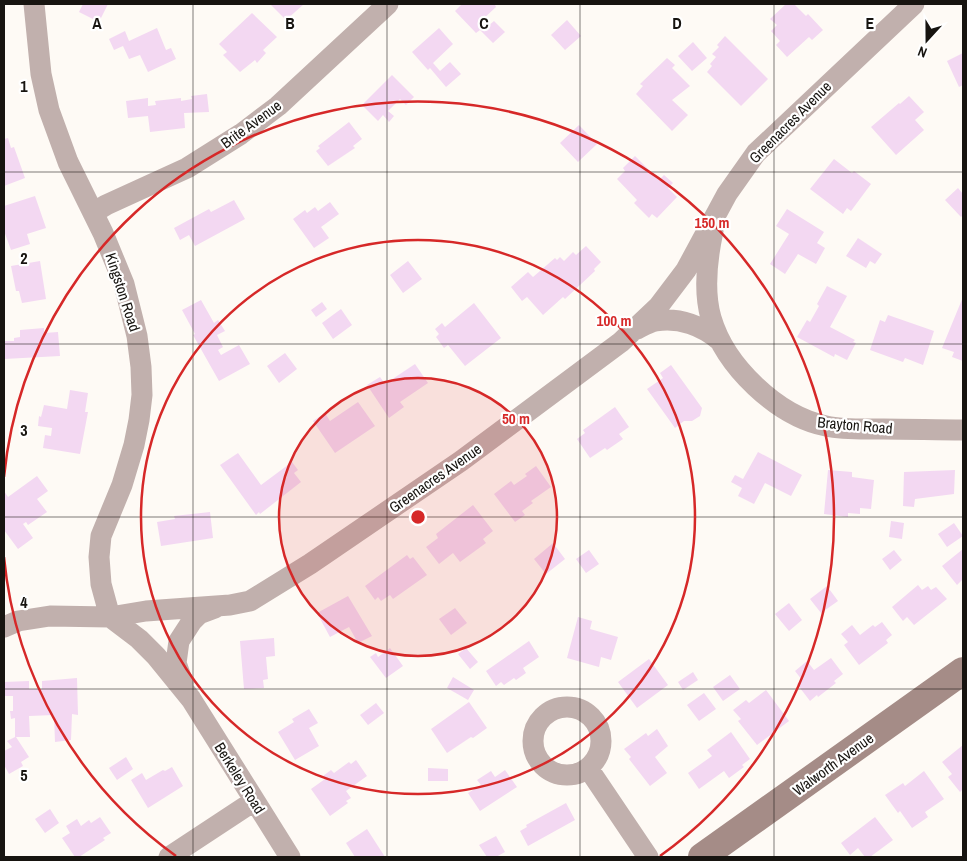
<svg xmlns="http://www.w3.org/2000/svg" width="967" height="861" font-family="'Archivo Narrow',sans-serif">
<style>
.building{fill:#f3d8f2}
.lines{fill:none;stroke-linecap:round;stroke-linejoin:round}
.street{stroke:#c1b0ad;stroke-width:21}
.secondary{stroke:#a58c87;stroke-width:28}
.grid{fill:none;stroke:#171410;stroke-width:1;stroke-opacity:0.55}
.ring{fill:none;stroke:#d62828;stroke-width:2.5}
.labels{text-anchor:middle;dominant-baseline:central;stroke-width:4.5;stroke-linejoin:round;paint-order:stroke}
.street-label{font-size:15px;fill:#171410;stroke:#fff}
.grid-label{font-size:16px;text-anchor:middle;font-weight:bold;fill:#171410;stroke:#fff;stroke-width:4.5;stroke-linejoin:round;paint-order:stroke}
.centre{fill:#d62828;stroke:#fff;stroke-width:2.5}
.ring-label{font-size:15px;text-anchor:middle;font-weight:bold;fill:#d62828;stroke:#fff;stroke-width:4.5;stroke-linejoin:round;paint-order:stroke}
</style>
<rect width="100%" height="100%" fill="#fefaf5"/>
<path class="building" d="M83 4H108L99 22 79 12Z
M270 4H304L286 20Z
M462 4H496L495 5 496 7 481 21 487 27 494 21 505 32 493 43 480 30 476 33 455 11Z
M786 4H794L806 16 808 14 823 30 812 40 809 37 787 57 776 45 780 41 771 31 777 25 770 19Z
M252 13 277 37 263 50 266 53 257 63 255 60 240 72 223 55 227 52 219 44Z
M567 20 581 36 565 50 551 35Z
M157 28 166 50 171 48 176 59 148 72 140 55 129 59 123 46 114 50 109 39 125 31 129 41Z
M439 28 453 44 433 63 440 71 450 62 461 74 446 87 430 68 428 70 412 52Z
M725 36 768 79 741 106 707 72 712 66 710 64 716 57 712 54 719 47 717 45Z
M693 42 707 58 692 71 678 56Z
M963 53V85L959 87 947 61Z
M667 58 675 65 672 68 690 86 672 100 688 115 672 131 636 94 643 86 640 84Z
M392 75 414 97 406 105 400 99 388 111 394 116 389 122 383 115 378 121 362 105Z
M207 94 209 112 184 113 185 128 150 132 148 116 128 118 126 101 148 98V106L156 105 155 101 181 98V101L192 99 191 96Z
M909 96 924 112 915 120 924 130 896 155 871 127 899 103 900 104Z
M349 122 362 139 353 146 355 148 328 166 316 151 320 148 318 146Z
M579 125 597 144 578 162 560 143Z
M8 138 11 148 14 147 25 178 4 186V139Z
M635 156 659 180 664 175 673 183 668 188 677 197 657 218 652 214 649 218 634 203 637 200 617 179 625 171 623 168Z
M834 159 852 173 854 171 871 184 851 211 847 208 843 214 810 189Z
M958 188 963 194V215L961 217 945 200Z
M35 196 46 228 27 234 30 244 11 250 4 231V206Z
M234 200 245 219 195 246 189 235 180 240 174 228 209 209 211 212Z
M330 202 339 214 321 227 329 238 314 248 293 219 305 210 307 213 315 207 318 211Z
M787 209 824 232 817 243 825 248 816 264 798 254 785 274 770 264 789 234 776 226Z
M858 238 882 254 875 264 870 261 866 268 846 256Z
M586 246 601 262 594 269 595 271 565 299 563 297 543 315 527 297 522 301 511 287 528 272 533 277 555 258 557 260 560 257 564 261 573 252 576 255Z
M40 261 46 299 22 303 19 291H16L11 266Z
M408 261 422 279 403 293 390 275Z
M827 286 847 296 830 327 855 340 853 342 856 343 847 360 835 354 834 357 797 337 807 320 810 322 819 306 817 304Z
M963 297V361L952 357 954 352 942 348Z
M201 300 214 323 218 320 225 331 217 335 223 347 218 350 221 355 239 345 250 364 219 381 193 335 195 334 182 310Z
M322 302 327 309 316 317 311 310Z
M474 303 501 338 465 366 448 345 444 348 436 337 439 334 435 329 442 323 445 327Z
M341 309 352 325 333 339 322 323Z
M888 315 934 331 923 365 905 358 903 362 870 350 880 320 885 322Z
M44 328V333L58 332 60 356 4 359V341H14V338L20 337V330Z
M285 353 297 369 279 383 267 366Z
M415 364 428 383 400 402 404 407 389 418 367 385 380 377 385 384Z
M671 365 702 408 700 416 692 421H684L675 428 647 389 663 378 660 373Z
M70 390 88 393 85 412H88L80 454 43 448 45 435 51 436 52 428 38 426 39 416 41 417 44 405 67 409Z
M358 402 375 426 335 453 313 421 325 413 330 421Z
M615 407 629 427 619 434 623 439 607 450 605 448 590 458 577 439 585 433 583 430Z
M758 452 802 475 791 496 765 483 754 504 738 496 742 488 731 482 735 475 743 479Z
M238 453 261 485 292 462 298 470 294 473 301 482 260 514 259 512 256 515 220 465Z
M536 466 551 487 531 501 533 503 522 511 525 515 515 522 494 494 511 481 514 485 527 476 525 474Z
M828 470 852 472V477L874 480 871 509 860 508V514L848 513V517L824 514Z
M955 470 954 494 915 499 914 507 903 506 904 472Z
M37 476 48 491 37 499 47 512 28 525 26 522 23 524 33 538 18 549 4 530V491L8 497Z
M473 505 493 531 483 539 486 543 460 562 453 553 439 564 426 547 438 538 436 534Z
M210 512 213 538 161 546 157 522 175 519 174 516Z
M891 521 904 523 902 539 889 537Z
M954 523 963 536 947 547 938 534Z
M553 543 565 559 546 574 534 559Z
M963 549V579L957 585 942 566Z
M589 550 599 564 586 573 576 559Z
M894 550 902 560 890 570 882 559Z
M407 555 410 559 413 557 427 575 393 599 390 595 381 601 378 597 375 600 365 586Z
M918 585 922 590 928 586 931 590 936 587 947 599 914 625 907 617 903 621 892 607Z
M827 586 838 601 821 613 810 599Z
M348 596 372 636 358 643 349 627 330 637 317 613Z
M789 603 802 620 789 631 775 614Z
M455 608 467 623 451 635 439 619Z
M578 617 592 621 590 629 618 637 611 660 601 657 599 667 567 658Z
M882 622 892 635 886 640 888 643 859 665 844 645 848 642 841 634 852 625 860 635 873 625 875 627Z
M274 638 275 656 266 657 268 679 263 680 264 688 244 689 240 641Z
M529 641 539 657 523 668 526 673 516 680 514 678 504 685 501 682 496 686 486 671Z
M390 648 403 666 386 678 370 657 376 653 378 657Z
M466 648 478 662 470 669 458 654Z
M831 658 843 674 834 681 836 683 818 697 817 695 810 701 797 684 802 680 795 671 807 661 814 670Z
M649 659 668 685 637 708 618 682Z
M693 672 698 680 683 690 678 682Z
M730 675 740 689 723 701 713 687Z
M453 677 474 690 468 700 447 688Z
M77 678 78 715 72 714 71 740 55 742 54 715 29 716 30 737H16L29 757 21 762 23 766 9 774 4 765V751L12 747 7 741 15 737V718L11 719 10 711H13V696H4V682L29 681V689H42V681Z
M766 690 789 721 757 745 738 721 741 719 733 710 746 700 749 703Z
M704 693 716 709 699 721 687 705Z
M469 702 487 728 473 738 471 737 447 753 431 729Z
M376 703 384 713 368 725 360 715Z
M309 709 318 723 309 728 319 746 295 760 278 732 294 722 292 719Z
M657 729 668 746 655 757 667 773 650 786 629 759 631 757 624 749 646 733 648 736Z
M731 732 750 759 742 765 744 767 729 778 724 771 699 789 688 773 712 756 707 750Z
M963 745V789L960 792 948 777 952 774 942 762Z
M126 757 133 769 117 780 109 768Z
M356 760 367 776 346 791 351 798 346 801 348 803 330 816 311 789 325 779 323 776 331 770 334 773 349 762 351 764Z
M172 767 183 786 148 808 131 780 142 773 146 780 163 770 165 771Z
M428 768 448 769V781H428Z
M505 770 517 787 480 811 468 793 481 785 477 780 491 771 495 777Z
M924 771 944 799 925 812 928 817 912 828 900 811 898 813 885 795 903 783 905 786Z
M566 803 575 820 528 846 520 831 527 827 526 825Z
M50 809 59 823 45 833 35 819Z
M100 817 111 833 103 838 105 840 79 857H75L62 838 70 833 66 826 77 819 81 826 89 820 91 823Z
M875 817 893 840 870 857H865L858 848 850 855 841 843Z
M367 829 385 857H355L346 843Z
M496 836 505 852 496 857H487L479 845Z"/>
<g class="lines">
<path class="street" d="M34 4 41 74 49 110 68 162 103 233 124 284 137 336 141 367 142 395 139 420 134 445 122 485 101 536 99 557 101 584 110 617 139 639 156 656 191 699 290 857
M93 213 106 205 187 168 241 134 278 106 388 4
M713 231C707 259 703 290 711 318 725 366 777 416 826 426 844 430 864 429 883 429 910 429 937 430 963 430
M637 329C643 326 650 322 656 321 679 317 703 326 720 341
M4 627 18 621 50 616 110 617 146 611 230 605 250 601 310 564 461 461 621 342 658 307 686 270 727 194 756 153 914 4
M183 683 176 663 179 641 192 621 199 614 215 608
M533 741a34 34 0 1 1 68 0a34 34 0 1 1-68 0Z
M588 768 648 857
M169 857 254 801"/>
<path class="secondary" d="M702 857 963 671"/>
</g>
<path class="grid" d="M193 4V857M387 4V857M580 4V857M774 4V857M4 172H963M4 344H963M4 517H963M4 689H963"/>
<circle cx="418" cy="517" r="139" fill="#d62828" fill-opacity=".12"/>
<g class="ring">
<circle cx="418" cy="517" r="139"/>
<circle cx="418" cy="517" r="277"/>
<path d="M176 856A416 416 0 0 1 4 557M4 477A416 416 0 1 1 660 856"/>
</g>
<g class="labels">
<g class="street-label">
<text transform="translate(790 122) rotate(-45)">Greenacres Avenue</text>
<text transform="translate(251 124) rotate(-36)">Brite Avenue</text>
<text transform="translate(123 292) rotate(72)">Kingston Road</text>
<text transform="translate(855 425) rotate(5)">Brayton Road</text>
<text transform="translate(435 478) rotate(-35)">Greenacres Avenue</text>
<text transform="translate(833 764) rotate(-36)">Walworth Avenue</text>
<text transform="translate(240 778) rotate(58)">Berkeley Road</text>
</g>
</g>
<g class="grid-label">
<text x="97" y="29">A</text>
<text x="290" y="29">B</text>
<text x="484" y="29">C</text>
<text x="677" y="29">D</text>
<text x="870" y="29">E</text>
<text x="24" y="92">1</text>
<text x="24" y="264">2</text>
<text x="24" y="436">3</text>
<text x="24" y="608">4</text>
<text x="24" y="781">5</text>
</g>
<circle cx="418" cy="517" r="8" class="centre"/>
<g class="ring-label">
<text x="712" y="228">150 m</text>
<text x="614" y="326">100 m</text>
<text x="516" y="424">50 m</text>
</g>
<rect width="967" height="861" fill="none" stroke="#171410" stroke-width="10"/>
<g transform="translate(927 40) rotate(201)" stroke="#ffffff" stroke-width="4" paint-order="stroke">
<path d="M0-4L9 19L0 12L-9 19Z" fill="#171410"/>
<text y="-8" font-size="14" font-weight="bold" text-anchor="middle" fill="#171410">N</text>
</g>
</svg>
